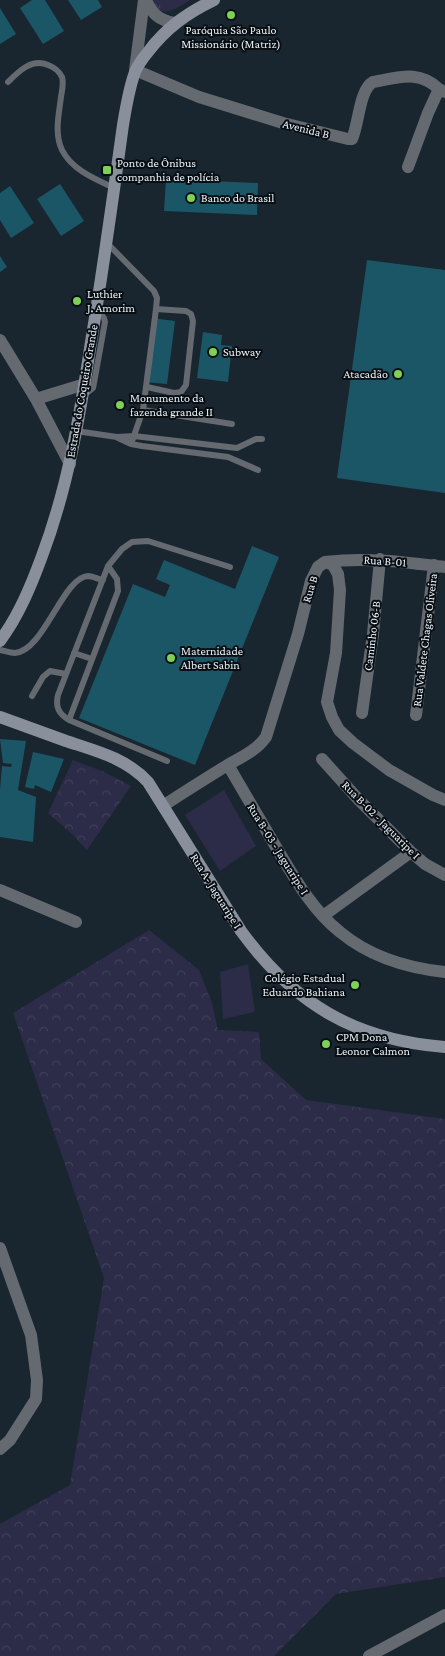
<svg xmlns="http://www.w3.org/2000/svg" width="445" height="1656" font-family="'Crimson Pro',serif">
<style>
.grass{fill:url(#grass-tufts)}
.forest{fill:url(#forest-crowns)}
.garden{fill:#2c2b48}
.building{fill:#1b5667}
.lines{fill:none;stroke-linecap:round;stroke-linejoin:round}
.service{stroke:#656970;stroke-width:6}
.minor{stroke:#656970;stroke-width:12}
.secondary{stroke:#8a909b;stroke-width:12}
.poi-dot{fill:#7dd154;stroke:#090e13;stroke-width:2}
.labels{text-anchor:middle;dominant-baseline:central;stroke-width:4;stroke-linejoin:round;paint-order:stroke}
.poi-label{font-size:12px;fill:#e9f2f9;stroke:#090e13;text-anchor:start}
.street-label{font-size:12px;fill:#e9f2f9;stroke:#090e13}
</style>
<defs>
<pattern id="grass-tufts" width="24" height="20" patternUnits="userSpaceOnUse" patternTransform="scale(1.25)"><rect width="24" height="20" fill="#2c2b48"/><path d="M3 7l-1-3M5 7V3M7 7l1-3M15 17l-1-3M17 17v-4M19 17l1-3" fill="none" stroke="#40405a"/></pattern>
<pattern id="forest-crowns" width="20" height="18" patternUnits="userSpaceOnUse" patternTransform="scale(1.25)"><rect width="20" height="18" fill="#2c2b48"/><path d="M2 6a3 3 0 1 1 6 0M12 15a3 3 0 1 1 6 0" fill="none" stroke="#40405a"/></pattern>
</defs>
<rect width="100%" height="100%" fill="#192630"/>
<path class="grass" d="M153 0H190C179 7 159 22 153 0Z"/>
<path class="forest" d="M73 760 102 771 131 786 87 850 72 834 48 813Z
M149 930 199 970 212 1003 218 1030 259 1032 261 1059 306 1100 445 1119V1577L336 1594 274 1656H0V1524L70 1485 104 1278 13 1013Z"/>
<path class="garden" d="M224 790 256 846 220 871 185 815Z
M248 964 255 1012 223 1019 220 972Z"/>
<path class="building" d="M32 0H45L64 31 43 44 20 8Z
M68 0H98L102 7 81 20Z
M0 8 16 34 0 44Z
M166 179 258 183 257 215 164 211Z
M60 184 84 221 61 236 37 199Z
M10 186 34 223 11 238 0 220V193Z
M0 256 7 267 0 272Z
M367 260 445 270V493L337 478Z
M152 318 175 321 167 384 145 382Z
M203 332 222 335 221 345 232 346 228 382 197 378Z
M252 546 279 557 195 765 79 718 133 584 165 597 170 585 156 579 164 560 235 589Z
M0 739 26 741 18 790 36 797 33 842 0 837V790L2 766 11 767 12 764 3 763Z
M33 752 64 759 51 792 35 785 34 789 25 787Z"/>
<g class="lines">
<path class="service" d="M8 82C19 71 32 58 48 65 54 67 59 71 62 77 64 83 62 90 61 97 59 114 54 133 62 150 72 170 95 179 114 188
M107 243 154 291 157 298 156 309 143 410 131 444
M147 387 174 393 181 392 186 385 193 321 191 314 186 311 156 309
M83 396 93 388 94 383 105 322 104 318 97 309
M143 410 232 424
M76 431 117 437 134 436 237 448 256 439H262
M118 438 131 444 142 446 228 457 258 470
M0 650C5 651 10 653 15 653 44 651 63 577 88 576 92 576 98 579 103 580
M74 653 92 659
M32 696 43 677 50 671 66 674
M69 720 118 591 117 579 108 566
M167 761 69 720C59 714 55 707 58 695L108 566 122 549 132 542 148 541 230 567"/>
<path class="minor" d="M144 0 135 70 199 97 283 123 348 139H352C359 124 359 90 373 82 398 78 418 69 439 89
M146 0C152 14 159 20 174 23
M408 167 428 113 439 89 445 92
M0 340 36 399 70 464
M36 399 85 384
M325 562C366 557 405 562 445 567
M362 713 373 634 380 559
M416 715 434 565
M322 759 358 799 411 852 425 864 445 875
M228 765C244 792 260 820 276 847 294 877 312 910 340 932 370 957 407 968 445 972
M163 806C184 792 205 779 226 766 241 757 255 752 266 737L298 634 311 581 318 567 325 562 333 565 338 574 340 590 336 653 327 702 332 717 339 730 353 743 389 770 433 795 445 800
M0 890 76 922
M323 916 411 852
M0 1248 31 1335 37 1380 36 1399 10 1440 0 1449
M369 1656 445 1615"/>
<path class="secondary" d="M0 641C19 615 31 586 42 556 68 487 80 415 91 342 103 270 113 197 123 125 126 107 129 88 135 72 138 65 143 58 148 52 166 28 187 13 214 0
M0 717C22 725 44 733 66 741 96 751 126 758 148 782L241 931C294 1004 355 1040 445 1047"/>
</g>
<g class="poi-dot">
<circle cx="231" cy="15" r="5"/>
<rect x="102" y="165" width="10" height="10" rx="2.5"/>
<circle cx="191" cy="198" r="5"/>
<circle cx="77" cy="301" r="5"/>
<circle cx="213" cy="352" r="5"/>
<circle cx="398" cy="374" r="5"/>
<circle cx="120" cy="405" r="5"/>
<circle cx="171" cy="658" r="5"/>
<circle cx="355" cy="985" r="5"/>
<circle cx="326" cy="1044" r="5"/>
</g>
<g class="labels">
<g class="poi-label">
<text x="231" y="30" text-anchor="middle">Paróquia São Paulo<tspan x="231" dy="14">Missionário (Matriz)</tspan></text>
<text x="117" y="163">Ponto de Ônibus<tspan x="117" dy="14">companhia de polícia</tspan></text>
<text x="201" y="198">Banco do Brasil</text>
<text x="87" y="294">Luthier<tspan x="87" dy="14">J. Amorim</tspan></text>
<text x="223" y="352">Subway</text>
<text x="388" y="374" text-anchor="end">Atacadão</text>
<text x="130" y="398">Monumento da<tspan x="130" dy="14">fazenda grande II</tspan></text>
<text x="181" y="651">Maternidade<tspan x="181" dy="14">Albert Sabin</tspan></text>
<text x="345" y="978" text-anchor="end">Colégio Estadual<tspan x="345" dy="14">Eduardo Bahiana</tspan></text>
<text x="336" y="1037">CPM Dona<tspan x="336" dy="14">Leonor Calmon</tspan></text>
</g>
<g class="street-label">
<text transform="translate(306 129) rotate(14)">Avenida B</text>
<text transform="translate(82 391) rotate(-80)">Estrada do Coqueiro Grande</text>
<text transform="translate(385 561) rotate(4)">Rua B-01</text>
<text transform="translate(310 589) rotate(-73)">Rua B</text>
<text transform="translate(372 636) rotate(-83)">Caminho 06-B</text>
<text transform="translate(425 640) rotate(-83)">Rua Valdete Chagas Oliveira</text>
<text transform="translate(381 820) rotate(45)">Rua B-02 - Jaguaripe I</text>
<text transform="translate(278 849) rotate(58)">Rua B-03 - Jaguaripe I</text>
<text transform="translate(216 891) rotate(58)">Rua A- Jaguaripe I</text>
</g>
</g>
</svg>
